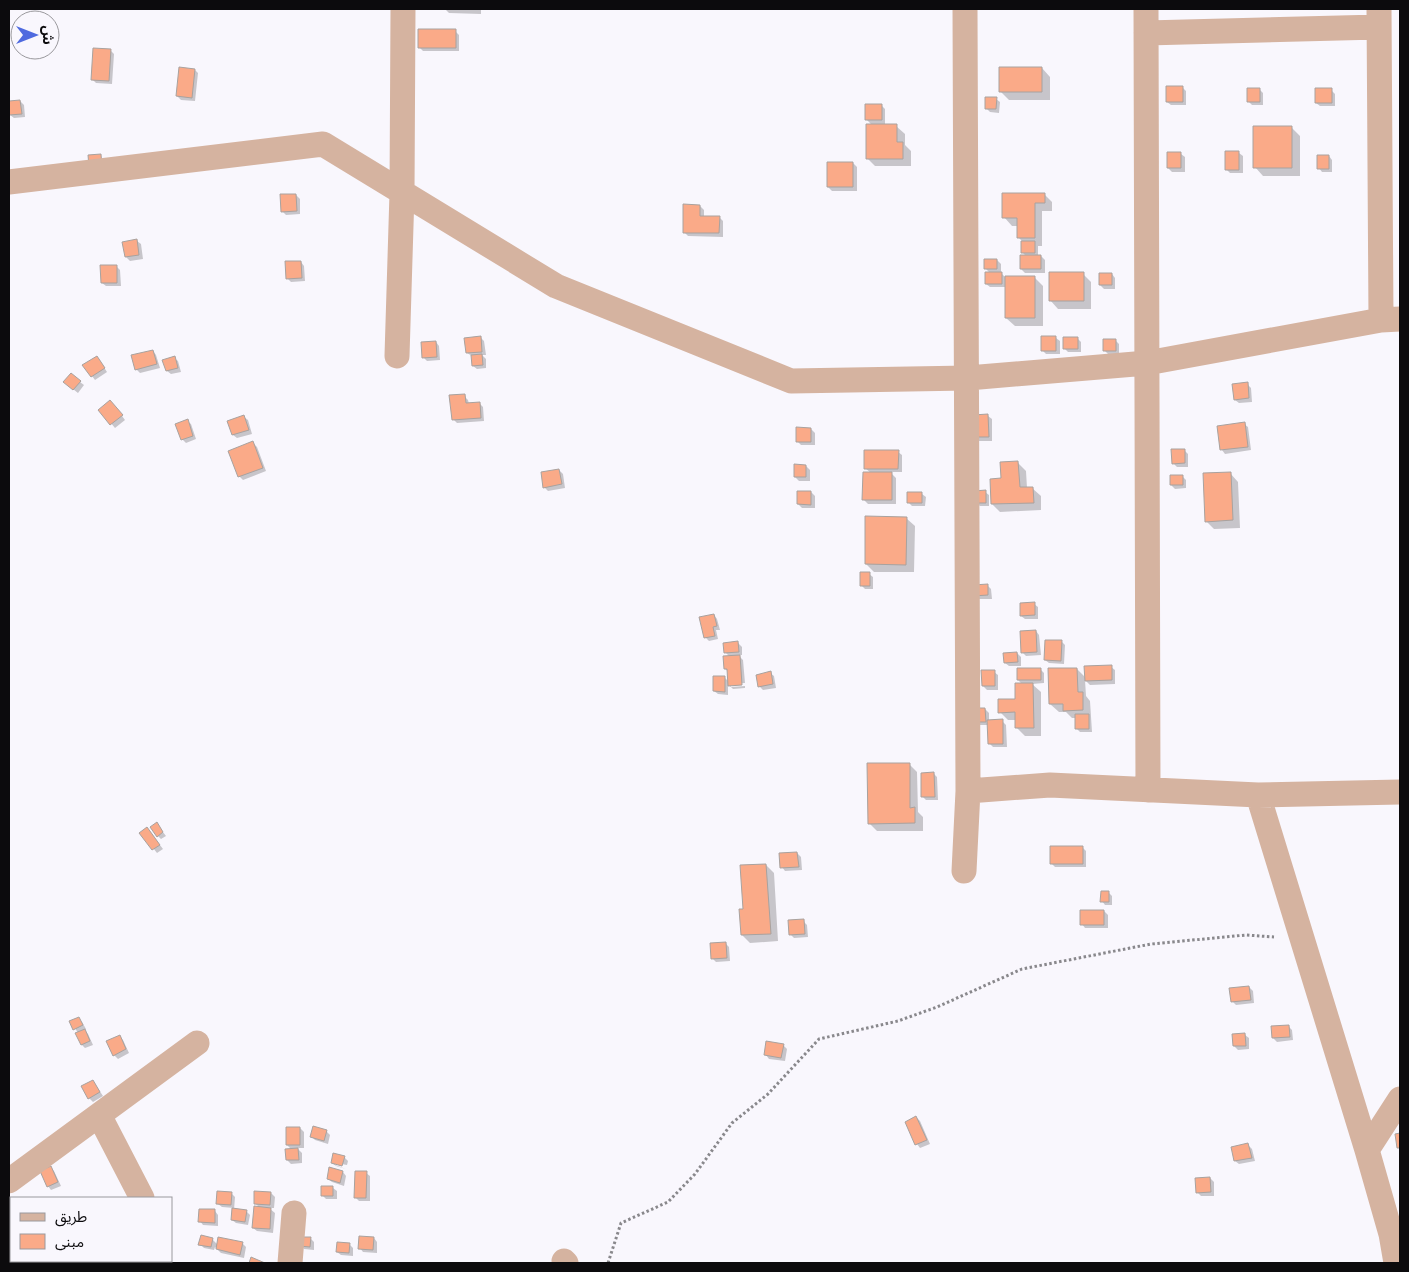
<svg xmlns="http://www.w3.org/2000/svg" width="1409" height="1272" font-family="'Work Sans','Noto Sans Arabic',sans-serif">
<style>
.shadow{fill:#0003}
.building{fill:#faaa88;stroke:#a8a29f}
.lines{fill:none;stroke-linecap:round;stroke-linejoin:round}
.path{stroke:#89888c;stroke-width:3;stroke-dasharray:2.5 2.5;stroke-linecap:butt}
.minor{stroke:#d5b3a0;stroke-width:25}
</style>
<rect width="100%" height="100%" fill="#f9f7fd"/>
<path class="shadow" d="M445 9H481V14L449 13Z
M455 31 459 35V51H423L419 47Z
M110 50 114 54 112 84 96 83 92 79Z
M1042 68 1050 77V100H1009L1001 92Z
M195 70 198 73 195 101 181 100 177 96Z
M1183 88 1186 91V105H1171L1167 102Z
M1259 89 1263 93V105H1252L1248 101Z
M1331 90 1335 94V106H1320L1316 103Z
M996 99 1000 102 999 113 990 112 986 108Z
M20 101 24 105 25 117 14 118 10 115 9 102Z
M881 105 885 109V126H896L905 134V145L911 151V166H875L867 158 873 126 866 119Z
M1291 127 1300 136V176H1263L1255 167Z
M1239 153 1243 156V173H1230L1226 169Z
M1181 154 1185 157V172H1172L1168 168Z
M1329 156 1332 160V172H1322L1319 168Z
M853 163 857 167V191H832L828 187Z
M1044 194 1052 202V211H1042V246H1038V256H1041L1045 260V273H1025L1021 269 1026 256 1022 252V241L1018 237V226H1012L1004 217Z
M296 195 300 199V214L286 215 282 211Z
M700 206 704 210V217H719L723 221V237L688 236 684 232Z
M137 241 141 244 143 259 130 261 126 257Z
M997 260 1001 264V273L1005 277 1035 278 1043 286V326H1015L1006 318V287H990L986 284 990 273 986 269Z
M301 262 304 266 305 281 291 282 287 278Z
M116 266 120 270 121 286H106L102 283Z
M1083 274 1091 282V309H1058L1050 300Z
M1112 274 1115 278V289H1104L1100 285Z
M481 338 484 341 486 355H482L486 359V368L477 369 473 366 472 356 467 353Z
M1056 338 1060 341V354H1046L1042 350Z
M1077 338 1081 342V352H1068L1064 348Z
M1115 340 1119 344V354H1108L1104 350Z
M436 342 439 346 440 360 427 361 423 357Z
M153 351 156 355 160 368 140 373 136 369Z
M174 358 178 361 181 372 171 374 167 371Z
M100 361 107 372 95 380 92 376Z
M80 382 84 385 78 393 69 386Z
M1247 384 1251 388 1252 402 1239 403 1235 400Z
M464 396 468 400 469 404 479 403 483 407 484 421 457 423 453 419Z
M114 405 125 420 115 428 100 410Z
M988 416 992 419V441H978L974 437Z
M244 417 248 420 252 434 237 438 233 435Z
M187 421 191 424 196 439 186 443 182 439Z
M1244 424 1248 427 1251 450 1225 454 1222 450Z
M811 429 815 433V445H801L797 441Z
M253 443 257 447 266 471 243 480 239 476Z
M1184 450 1188 454V467H1177L1174 464Z
M898 452 902 455V472H890L896 478V504H868L864 500 871 473 865 468Z
M1018 463 1026 471 1027 488H1032L1041 496V510L1000 512 992 504 1002 479Z
M806 466 810 470V481H799L795 477Z
M559 470 563 474 565 488 548 491 544 487Z
M1230 473 1238 482 1240 528 1214 529 1206 521Z
M1182 476 1186 480V488L1175 489 1171 485Z
M811 492 815 496V508H802L798 504Z
M985 492 989 495V506H980L976 503Z
M922 494 926 497 925 506H912L909 503Z
M906 518 915 526 914 572H874L866 564Z
M869 574 873 577V589H865L861 585Z
M987 585 991 589 992 599H978L975 596Z
M1034 604 1038 607V619H1025L1021 616Z
M714 615 717 619 720 630H716L718 639 709 641 705 637Z
M1036 631 1039 635 1041 655 1026 656 1022 652Z
M1061 641 1065 645 1064 664 1049 663 1045 660Z
M738 643 742 647V655H738L743 660 745 683 731 684V687L745 686V688L733 689 728 684V695L718 694 714 691 725 678 729 682V672L725 669 730 657 725 652Z
M1017 653 1021 657V666H1009L1005 663Z
M1111 667 1115 670V684L1090 685 1085 680 1086 696 1090 701 1092 732H1080L1076 728V718H1072L1066 712H1059L1050 704 1077 669 1086 678Z
M1040 669 1044 673V683L1032 684 1041 692V736H1025L1016 727V720H1008L1000 712 1016 700 1022 684 1018 680Z
M994 672 998 675V690H987L983 686Z
M770 673 774 676 776 688 763 690 759 686Z
M985 709 989 713V721H1002L1006 725 1007 747H993L989 743 988 725H976Z
M909 764 917 772 918 812 923 817V831H877L869 823Z
M934 774 937 777 938 800H926L923 797Z
M157 824 166 836 161 839 158 836Z
M150 832 163 849 157 853 141 833Z
M1082 847 1086 851V867H1055L1051 863Z
M797 853 801 857 802 870 785 871 782 867Z
M766 865 774 873 778 941 750 943 742 935 745 911Z
M1108 892 1112 896V905H1105L1102 901Z
M1104 911 1108 915V928H1085L1082 924Z
M803 921 807 925 808 937 794 938 790 934Z
M725 943 729 947 730 961 716 962 712 958Z
M1249 987 1253 991 1254 1003 1236 1005 1232 1001Z
M79 1019 82 1022 86 1029 84 1030 88 1034 93 1045 85 1048 82 1045 78 1033 71 1022Z
M1288 1026 1292 1030 1293 1040 1277 1042 1273 1038Z
M1245 1035 1249 1038V1049L1238 1050 1234 1046Z
M119 1036 123 1040 129 1053 118 1059 114 1055Z
M783 1045 787 1049 785 1061 769 1059 766 1055Z
M93 1081 103 1096 93 1102 89 1098Z
M916 1117 920 1121 930 1144 920 1148 917 1144 906 1122Z
M300 1128 304 1132V1148H297L302 1153V1163L291 1164 287 1160 292 1150 287 1145Z
M326 1131 330 1135 328 1144 315 1140 311 1136Z
M1248 1145 1252 1149 1255 1161 1239 1164 1235 1161Z
M344 1157 348 1161 347 1165 335 1163V1165L346 1169 336 1166 332 1163Z
M50 1168 54 1171 61 1186 51 1190 48 1186Z
M343 1172 346 1176 344 1186 332 1182 328 1179Z
M366 1173 370 1176V1201H359L355 1197Z
M1210 1178 1214 1182V1196H1201L1197 1192Z
M333 1188 337 1191V1199H326L322 1195Z
M231 1193 235 1197 234 1210 246 1211 250 1215 248 1225 236 1223 232 1220 234 1208 222 1207 218 1204Z
M271 1193 275 1197 274 1208H269L275 1213 273 1233 257 1231 253 1228 260 1208 255 1203Z
M215 1211 218 1215V1226L203 1225 200 1221Z
M310 1238 314 1242V1250L304 1249 301 1245Z
M374 1238 377 1242V1253L363 1252 360 1248Z
M212 1239 218 1245 242 1243 246 1247 244 1258 221 1253 215 1247 214 1250 204 1248 200 1244Z
M349 1244 353 1248V1256L341 1255 337 1252Z
M80 1261H91L88 1263H82Z"/>
<path class="building" d="M418 29H456V48H418Z
M93 48 111 49 109 81 91 80Z
M179 67 195 69 192 98 176 96Z
M999 67H1042V92H999Z
M1166 86H1183V102H1166Z
M1247 88H1260V102H1247Z
M1315 88H1332V103H1315Z
M985 97H997L996 109H985Z
M20 100 22 114 9 115V101Z
M865 104H882V120H865Z
M866 124H897V142H903V159H866Z
M1253 126H1292V168H1253Z
M1225 151H1239V170H1225Z
M1167 152H1181V168H1167Z
M101 154 102 167H89L88 155Z
M1317 155H1329V169H1317Z
M827 162H853V187H827Z
M1002 193H1045V203H1035V238H1017V218H1002Z
M280 194H296L297 211 281 212Z
M683 204 700 205V216H720L719 233H683Z
M137 239 139 255 125 257 122 242Z
M1021 241H1035V253H1021Z
M1020 255H1041V269H1020Z
M984 259H997V269H984Z
M285 261H301L302 278 286 279Z
M100 265H117V283H101Z
M985 272H1002V284H985Z
M1049 272H1084V301H1049Z
M1099 273H1112V285H1099Z
M1005 276H1035V318H1005Z
M481 336 482 352 466 353 464 338Z
M1041 336H1056V351H1041Z
M1063 337H1078V349H1063Z
M1103 339H1116V351H1103Z
M436 341 437 357 422 358 421 342Z
M153 350 157 364 135 370 131 355Z
M482 354 483 365 472 366 471 355Z
M97 356 105 368 91 377 82 365Z
M175 356 178 368 166 371 162 360Z
M71 373 81 381 73 390 63 382Z
M1248 382 1249 398 1234 400 1232 384Z
M465 394 466 403 480 402 481 418 452 420 449 395Z
M110 400 123 415 110 425 98 410Z
M988 414 989 437H973V415Z
M244 415 249 430 232 435 227 421Z
M188 419 193 436 181 440 175 424Z
M1245 422 1248 447 1220 450 1217 426Z
M796 427 811 428V442H796Z
M253 441 263 468 238 477 228 451Z
M1171 449H1185V463L1172 464Z
M864 450H899L898 469H864Z
M1018 461 1020 487H1033L1034 503 991 504 990 479 1001 478 1000 462Z
M794 464 806 465V477H794Z
M559 469 562 484 543 488 541 472Z
M863 472H892V500H862Z
M1231 472 1233 520 1205 522 1203 473Z
M1170 475H1183V485H1170Z
M986 490V503H975L974 491Z
M797 491H811V505L797 504Z
M907 492H922V503H907Z
M865 516 907 517 906 565 865 564Z
M860 572H870V586H860Z
M988 584V595L973 596V585Z
M1035 602V615L1020 616V603Z
M714 614 717 626 713 627 715 636 704 638 699 617Z
M1036 630 1037 652 1021 653 1020 631Z
M1045 640H1062L1061 661 1044 660Z
M738 641 739 652 724 653 723 643Z
M1017 652 1018 662 1004 663 1003 653Z
M740 655 742 685 728 686 727 669H724L723 656Z
M1112 665V680L1085 681 1084 666Z
M1017 668H1041V680H1017Z
M1048 668H1077L1078 692H1083V710L1063 711V704H1049Z
M981 670H995V686H982Z
M771 671 773 684 758 687 756 675Z
M713 676H725V692L713 691Z
M1015 683H1033L1034 728H1015V712L998 713V699H1015Z
M971 708H985L986 722H971Z
M1075 714H1089V729H1075Z
M1003 719V744H988L987 720Z
M867 763H910V808L915 807V823L868 824Z
M934 772 935 797H921V773Z
M157 822 163 832 157 837 150 827Z
M147 827 160 845 152 850 139 833Z
M1050 846H1083V864H1050Z
M797 852 799 867 780 868 779 853Z
M766 864 771 934 741 935 739 909H743L740 865Z
M1101 891H1109V902H1100Z
M1080 910H1104V925H1080Z
M804 919 805 934 789 935 788 920Z
M726 942 727 958 711 959 710 943Z
M1249 986 1251 1000 1231 1002 1229 988Z
M79 1017 83 1025 73 1030 69 1021Z
M1289 1025 1290 1037 1272 1038 1271 1026Z
M85 1029 90 1041 81 1045 75 1033Z
M1245 1033 1246 1046H1233L1232 1034Z
M120 1035 126 1049 113 1056 106 1041Z
M766 1041 784 1044 781 1058 764 1055Z
M93 1080 100 1092 88 1099 81 1086Z
M916 1116 927 1140 915 1145 905 1122Z
M313 1126 327 1130 324 1141 310 1137Z
M286 1127H300V1145H286Z
M1400 1133V1148H1397L1395 1134Z
M1248 1143 1252 1158 1234 1161 1231 1147Z
M298 1148 299 1160H286L285 1149Z
M333 1153 345 1156 342 1166 331 1163Z
M51 1166 58 1182 47 1187 40 1171Z
M329 1167 343 1171 340 1183 327 1179Z
M355 1171H367L366 1198H354Z
M1210 1177 1211 1192 1196 1193 1195 1178Z
M321 1186H333V1196H321Z
M217 1191 232 1192 231 1205 216 1204Z
M254 1191 271 1192 270 1205 254 1204Z
M254 1206 271 1208 270 1229 252 1228Z
M232 1208 247 1210 245 1222 231 1220Z
M199 1209H215V1223L198 1222Z
M201 1235 213 1238 211 1247 198 1245Z
M359 1236 374 1237 373 1250 358 1249Z
M218 1237 243 1242 240 1255 216 1249Z
M300 1237H311L310 1247 299 1246Z
M337 1242 350 1243 349 1253 336 1252Z
M251 1257 265 1263H249Z
M25 1261H39L35 1263H27Z"/>
<g class="lines">
<path class="path" d="M608 1263 621 1223 668 1202 695 1174 732 1123 768 1094 819 1039 898 1021 937 1007 1022 969 1151 944 1246 935 1274 937"/>
<path class="minor" d="M965 9 968 791
M1146 9 1148 790
M1379 9 1381 320
M1146 33 1379 27
M9 182 323 144 556 286 791 381 968 378 1147 363 1381 320 1400 319
M397 356 402 193 403 9
M1258 795 1367 1150 1391 1234 1396 1263
M964 871 968 791 1050 785 1258 795 1400 792
M99 1115 142 1198
M1367 1150 1400 1099
M9 1181 197 1043
M564 1261 566 1263
M143 1263 144 1261
M290 1263 294 1213"/>
</g>
<rect width="1409" height="1272" fill="none" stroke="#0c0b0d" stroke-width="20"/>
<rect x="10" y="1197" width="162" height="65" fill="#f9f7fd" stroke="#9a999d"/>
<rect x="20" y="1213" width="25" height="8" fill="#d5b3a0" stroke="#9a999d"/>
<text x="55" y="1222" font-size="15" fill="#0c0b0d">طريق</text>
<rect x="20" y="1234" width="25" height="15" fill="#faaa88" stroke="#9a999d"/>
<text x="55" y="1247" font-size="15" fill="#0c0b0d">مبنى</text>
<g transform="translate(35 35) rotate(90)"><circle r="24" fill="#f9f7fd" stroke="#9a999d"/>
<path d="M0-4L9 19L0 12L-9 19Z" fill="#4f6adf"/>
<text y="-8" font-size="14" font-weight="bold" text-anchor="middle" fill="#0c0b0d">ش</text>
</g>
</svg>
